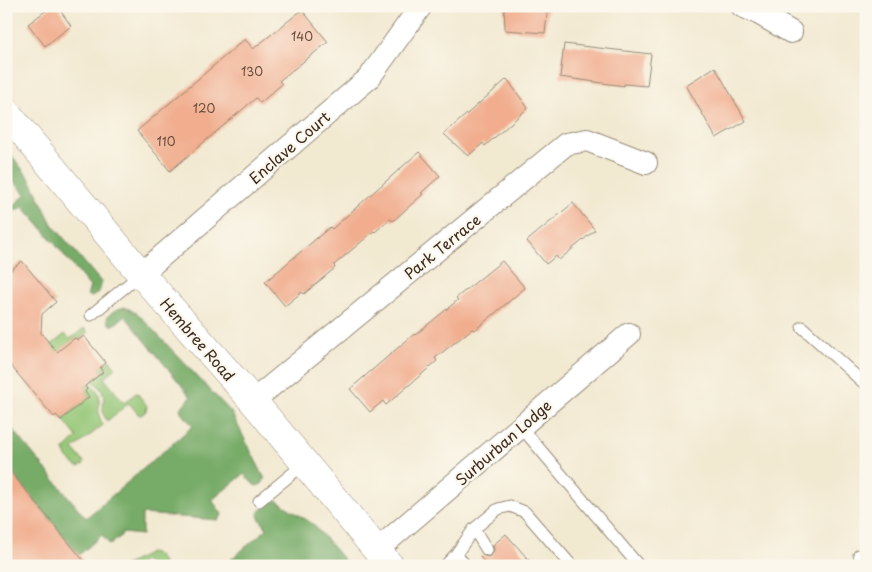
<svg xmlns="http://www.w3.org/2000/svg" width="872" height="572" font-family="'Playpen Sans',sans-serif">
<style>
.green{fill:#94c676;stroke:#68784a}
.forest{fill:#77ab67;stroke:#596a42}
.building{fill:#f1ad8e}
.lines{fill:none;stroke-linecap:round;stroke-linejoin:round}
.service-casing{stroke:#968a78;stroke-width:13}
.minor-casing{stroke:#968a78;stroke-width:24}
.tertiary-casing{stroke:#968a78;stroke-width:29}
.service{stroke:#fff;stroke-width:11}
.minor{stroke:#fff;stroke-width:22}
.tertiary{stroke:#fff;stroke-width:28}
.labels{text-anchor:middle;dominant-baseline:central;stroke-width:4.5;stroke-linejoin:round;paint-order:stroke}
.number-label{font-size:12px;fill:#684b3a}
.street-label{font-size:15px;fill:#3b2a1e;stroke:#fbf7ec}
</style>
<rect width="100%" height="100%" fill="#fbf7ec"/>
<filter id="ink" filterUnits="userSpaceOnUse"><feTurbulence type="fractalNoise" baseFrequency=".02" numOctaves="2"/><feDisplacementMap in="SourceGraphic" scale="10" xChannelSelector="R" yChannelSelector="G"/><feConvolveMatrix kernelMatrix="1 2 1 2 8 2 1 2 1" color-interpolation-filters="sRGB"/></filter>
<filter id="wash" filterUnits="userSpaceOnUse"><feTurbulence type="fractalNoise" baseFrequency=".0096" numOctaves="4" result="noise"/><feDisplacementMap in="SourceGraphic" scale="20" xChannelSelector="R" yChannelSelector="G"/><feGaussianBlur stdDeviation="1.12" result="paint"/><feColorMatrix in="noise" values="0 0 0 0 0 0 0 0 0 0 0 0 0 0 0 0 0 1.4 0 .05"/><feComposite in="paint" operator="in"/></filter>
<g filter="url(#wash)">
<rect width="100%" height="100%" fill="#f2e9d1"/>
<path class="green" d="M83 329H85L88 332 78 340 75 338 57 353 51 345 65 334 70 339Z
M110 360 116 368 104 378 124 403 136 393 138 394 147 406 146 411 141 415 138 414 129 403 107 421C96 406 114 397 92 380L103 372 100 368Z
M89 383C104 394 98 398 99 413 99 417 101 421 103 425L73 449 84 462 83 465 78 467C73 464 65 456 64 450L77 437 63 419 89 397 85 392 87 389 85 386Z
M150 553C156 554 161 557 163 563L162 566H151L145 560 137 566H124Z"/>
<path class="forest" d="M6 148 30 179 52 224 101 282C102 289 97 295 91 297L87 295 90 287 41 227 23 207 17 210H15L13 207 25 194 6 172Z
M125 307 137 313 231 412 265 479 262 484 257 486 254 485 244 474 212 500 222 514 221 517 218 520 142 514V535L122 533 120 537 110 545 102 535 79 555 6 466V421L86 518 193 426 181 412 180 408 191 397 125 316 114 325H110L108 322 107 318C111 311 117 309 125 307Z
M276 500 313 524 349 566H296L288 557 277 566H223L267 529 259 518 258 515 259 511Z"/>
<g id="blocks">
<path class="building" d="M52 6H57L71 26 45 46 28 24Z
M504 6H548L545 33 505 30Z
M302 10 328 42 279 81 282 84 260 103 256 98 170 171 137 131 245 39 253 49Z
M564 44 651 54 647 86 624 84V86L560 77Z
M715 67 746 121 716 138 686 85Z
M507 79 528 108 485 146 483 143 468 156 444 134Z
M419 152 440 176 421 193 423 194 393 221 390 219 375 232 374 231 334 265 335 268 304 294 302 292 285 306 265 282 330 227 332 229Z
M573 203 595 230 559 260 556 256 546 264 527 241Z
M22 261 56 302 42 314 41 333 57 352 75 338 78 340 84 336 106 363 100 368 103 372 85 386 87 389 85 392 89 397 61 420 56 415 54 417 6 360V274Z
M502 261 525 288 475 330 472 329 435 358 437 361 386 405 383 401 370 412 350 389 414 334 415 335 458 300 456 298Z
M6 466 88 566H6Z
M506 534 534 566H488L480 557 482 555 487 557 491 556 494 550 493 545Z"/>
</g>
</g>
<g filter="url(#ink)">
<use href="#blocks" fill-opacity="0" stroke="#968a78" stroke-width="1"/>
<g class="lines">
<defs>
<path id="service" d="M91 315 141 274
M802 327 866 385
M521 427 639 566
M259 501 305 463
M474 529 487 550
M456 554 466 566
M859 555 866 562
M445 566 456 554 474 529 498 509 510 506 525 512 572 566"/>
<path id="minor" d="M742 6 758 13 791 32
M141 274 369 78 421 6
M253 401 566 144 587 140 646 163
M377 550 629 334"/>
<path id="tertiary" d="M6 112 141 274 253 401 390 566"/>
</defs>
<use href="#service" class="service-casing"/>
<use href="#minor" class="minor-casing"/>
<use href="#tertiary" class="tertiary-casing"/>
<use href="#service" class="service"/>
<use href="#minor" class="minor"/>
<use href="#tertiary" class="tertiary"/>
</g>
</g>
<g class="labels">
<g class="number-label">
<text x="302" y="36">140</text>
<text x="252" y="71">130</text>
<text x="204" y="108">120</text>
<text x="166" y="141">110</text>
</g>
<g class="street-label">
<text transform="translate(289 147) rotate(-41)">Enclave Court</text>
<text transform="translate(442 246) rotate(-39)">Park Terrace</text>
<text transform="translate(198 339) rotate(49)">Hembree Road</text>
<text transform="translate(503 442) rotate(-41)">Surburban Lodge</text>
</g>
</g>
<rect width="872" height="572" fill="none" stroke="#fbf7ec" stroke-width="25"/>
</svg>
